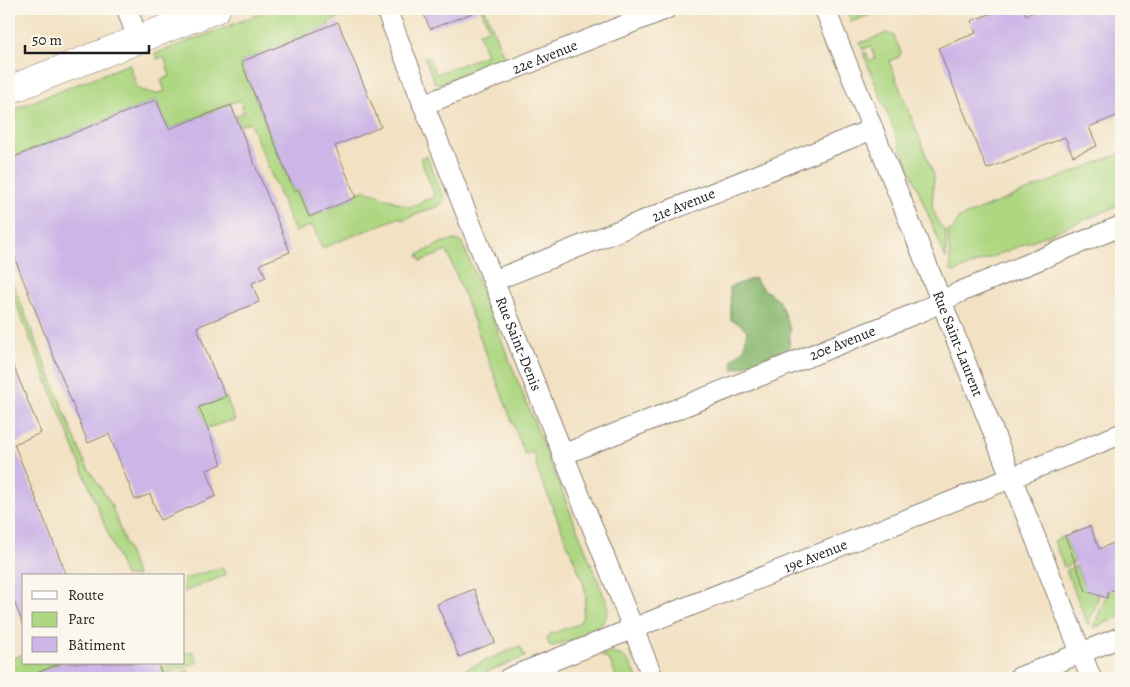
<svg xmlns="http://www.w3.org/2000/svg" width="1130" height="687" font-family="Alegreya,serif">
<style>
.green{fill:#aed782;stroke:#657a4f}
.forest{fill:#8ab870;stroke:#536a46}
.building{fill:#ccb5e7}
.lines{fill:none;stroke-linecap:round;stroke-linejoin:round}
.minor-casing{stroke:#877e70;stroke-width:22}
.secondary-casing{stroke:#877e70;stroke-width:29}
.minor{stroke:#fff;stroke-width:20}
.secondary{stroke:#fff;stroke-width:28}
.labels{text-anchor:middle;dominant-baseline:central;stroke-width:4;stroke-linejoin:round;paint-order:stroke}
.street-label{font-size:15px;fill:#1c1c1c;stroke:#fbf7ec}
</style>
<rect width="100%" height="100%" fill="#fbf7ec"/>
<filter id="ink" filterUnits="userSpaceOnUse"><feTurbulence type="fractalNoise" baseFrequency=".02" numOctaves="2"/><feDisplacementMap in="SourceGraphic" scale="10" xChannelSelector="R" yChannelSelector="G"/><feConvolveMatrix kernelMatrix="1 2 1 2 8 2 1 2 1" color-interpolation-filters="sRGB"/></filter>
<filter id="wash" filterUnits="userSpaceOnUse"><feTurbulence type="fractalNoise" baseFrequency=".0096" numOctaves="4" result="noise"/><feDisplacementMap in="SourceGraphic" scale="20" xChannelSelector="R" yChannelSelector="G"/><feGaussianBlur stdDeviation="1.12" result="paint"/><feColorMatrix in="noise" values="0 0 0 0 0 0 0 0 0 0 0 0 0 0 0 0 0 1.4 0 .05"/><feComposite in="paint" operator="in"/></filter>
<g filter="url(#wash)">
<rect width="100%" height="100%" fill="#f2e1c3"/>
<path class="green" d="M273 9H336L339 18 328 23 329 26 241 62 293 190 298 189 309 217 356 197 355 194 365 190 409 207 435 196 420 158 427 156 445 200 439 206 402 220 400 217 322 248 312 225 295 232 250 123 239 125 235 116 244 112 240 100 169 129 156 100 9 159V111L129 64 138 89 156 94 165 91 161 80 170 76 164 57 157 59 155 54Z
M481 9H485L504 57 441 83H435L424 57H429L436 74 487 55 479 33 489 28Z
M846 9H885L851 22Z
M887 33 894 36 901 52 899 57 889 61 934 175 932 207 939 224 946 232V259L863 53 866 52 870 61 875 59 871 47H868L863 50 860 43Z
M1121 153V205L955 272 951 271 948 231 952 230 959 218Z
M456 240 461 242 464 247 608 606C609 634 571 639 550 647L547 639 550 634 576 625 582 619 586 596 583 582 537 469 536 458 532 452 525 455 447 251 421 261 418 255 443 242Z
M9 274 85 463 111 504 137 576H125L9 286Z
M226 397 235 421 231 422 229 421 207 428 199 407Z
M1065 536 1075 562 1064 567 1054 541Z
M1076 566 1084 585 1101 584 1095 594 1099 596 1088 625 1066 570Z
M222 567 226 575 184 592V579Z
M1108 587 1116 589 1121 587V616L1093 628 1105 598H1107Z
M520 646 525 657 471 678 466 677 464 672 466 669Z
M193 651 198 662 163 675 160 669 175 663H184V654Z
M608 653C628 654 630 662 637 678H617L610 661 601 655Z
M24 654V663H62L25 678H9V660Z
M188 670 192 678H169Z"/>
<path class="forest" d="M754 278 761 287 779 300 790 329 789 348 733 370 732 360 744 349 747 331 740 324 731 320 730 287Z"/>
<g id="blocks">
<path class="building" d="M422 9H480V10L430 29Z
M1003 9H1023L1026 15 1041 9H1117L1121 20V114L1089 127 1097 146 1073 156 1065 137 987 169 938 48 976 33 971 21Z
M338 22 381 127 335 146 356 197 309 217 298 189 294 191 241 62Z
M156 100 169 129 231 105 290 252 260 264 266 277 252 283 259 302 197 327 217 379 218 378 226 397 199 407 222 464 207 470 216 496 160 520 150 494 135 500 109 434 88 443 9 244V159Z
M9 355 41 433 14 444 67 576H24L23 624 9 589Z
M1090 526 1099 549 1121 540V587L1108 592 1107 598 1086 591 1065 536Z
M474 589 495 642 459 657 437 604Z
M61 663H157L164 678H25Z"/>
</g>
</g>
<g filter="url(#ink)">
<use href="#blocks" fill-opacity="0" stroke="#877e70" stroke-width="1"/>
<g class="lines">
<defs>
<g id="minor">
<path d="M127 9 138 39"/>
<path id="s1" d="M386 9 467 215 653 678"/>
<path id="s2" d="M825 9 1091 678"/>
<path id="s3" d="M423 105 666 9"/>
<path id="s4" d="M493 281 873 129"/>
<path id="s5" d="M562 455 922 311 960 292 1121 226"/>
<path id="s6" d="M509 678 1121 434"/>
<path d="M1018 678 1121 637"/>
</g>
<path id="secondary" d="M9 90 216 9"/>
</defs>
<use href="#minor" class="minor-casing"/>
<use href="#secondary" class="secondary-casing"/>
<use href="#minor" class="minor"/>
<use href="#secondary" class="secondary"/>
</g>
</g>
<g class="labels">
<g class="street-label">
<text stroke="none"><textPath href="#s3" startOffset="131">22e Avenue</textPath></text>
<text stroke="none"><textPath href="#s4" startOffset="205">21e Avenue</textPath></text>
<text stroke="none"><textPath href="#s5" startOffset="302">20e Avenue</textPath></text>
<text stroke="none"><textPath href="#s2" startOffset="360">Rue Saint-Laurent</textPath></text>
<text stroke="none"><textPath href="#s1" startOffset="360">Rue Saint-Denis</textPath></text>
<text stroke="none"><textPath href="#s6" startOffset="330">19e Avenue</textPath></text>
</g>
</g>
<rect width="1130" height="687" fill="none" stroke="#fbf7ec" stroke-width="30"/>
<rect x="22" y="574" width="162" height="90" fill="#fbf7ec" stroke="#a29f99"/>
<rect x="32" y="591" width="25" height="8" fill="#ffffff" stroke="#a29f99"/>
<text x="68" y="600" font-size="15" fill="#1c1c1c">Route</text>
<rect x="32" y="612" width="25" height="15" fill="#aed782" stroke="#a29f99"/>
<text x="68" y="624" font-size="15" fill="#1c1c1c">Parc</text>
<rect x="32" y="637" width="25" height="15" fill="#ccb5e7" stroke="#a29f99"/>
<text x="68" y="650" font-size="15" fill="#1c1c1c">Bâtiment</text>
<path d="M25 45v8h124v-8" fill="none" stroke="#1c1c1c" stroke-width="2.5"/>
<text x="32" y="45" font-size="15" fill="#1c1c1c" stroke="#fbf7ec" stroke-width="4" paint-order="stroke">50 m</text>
</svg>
